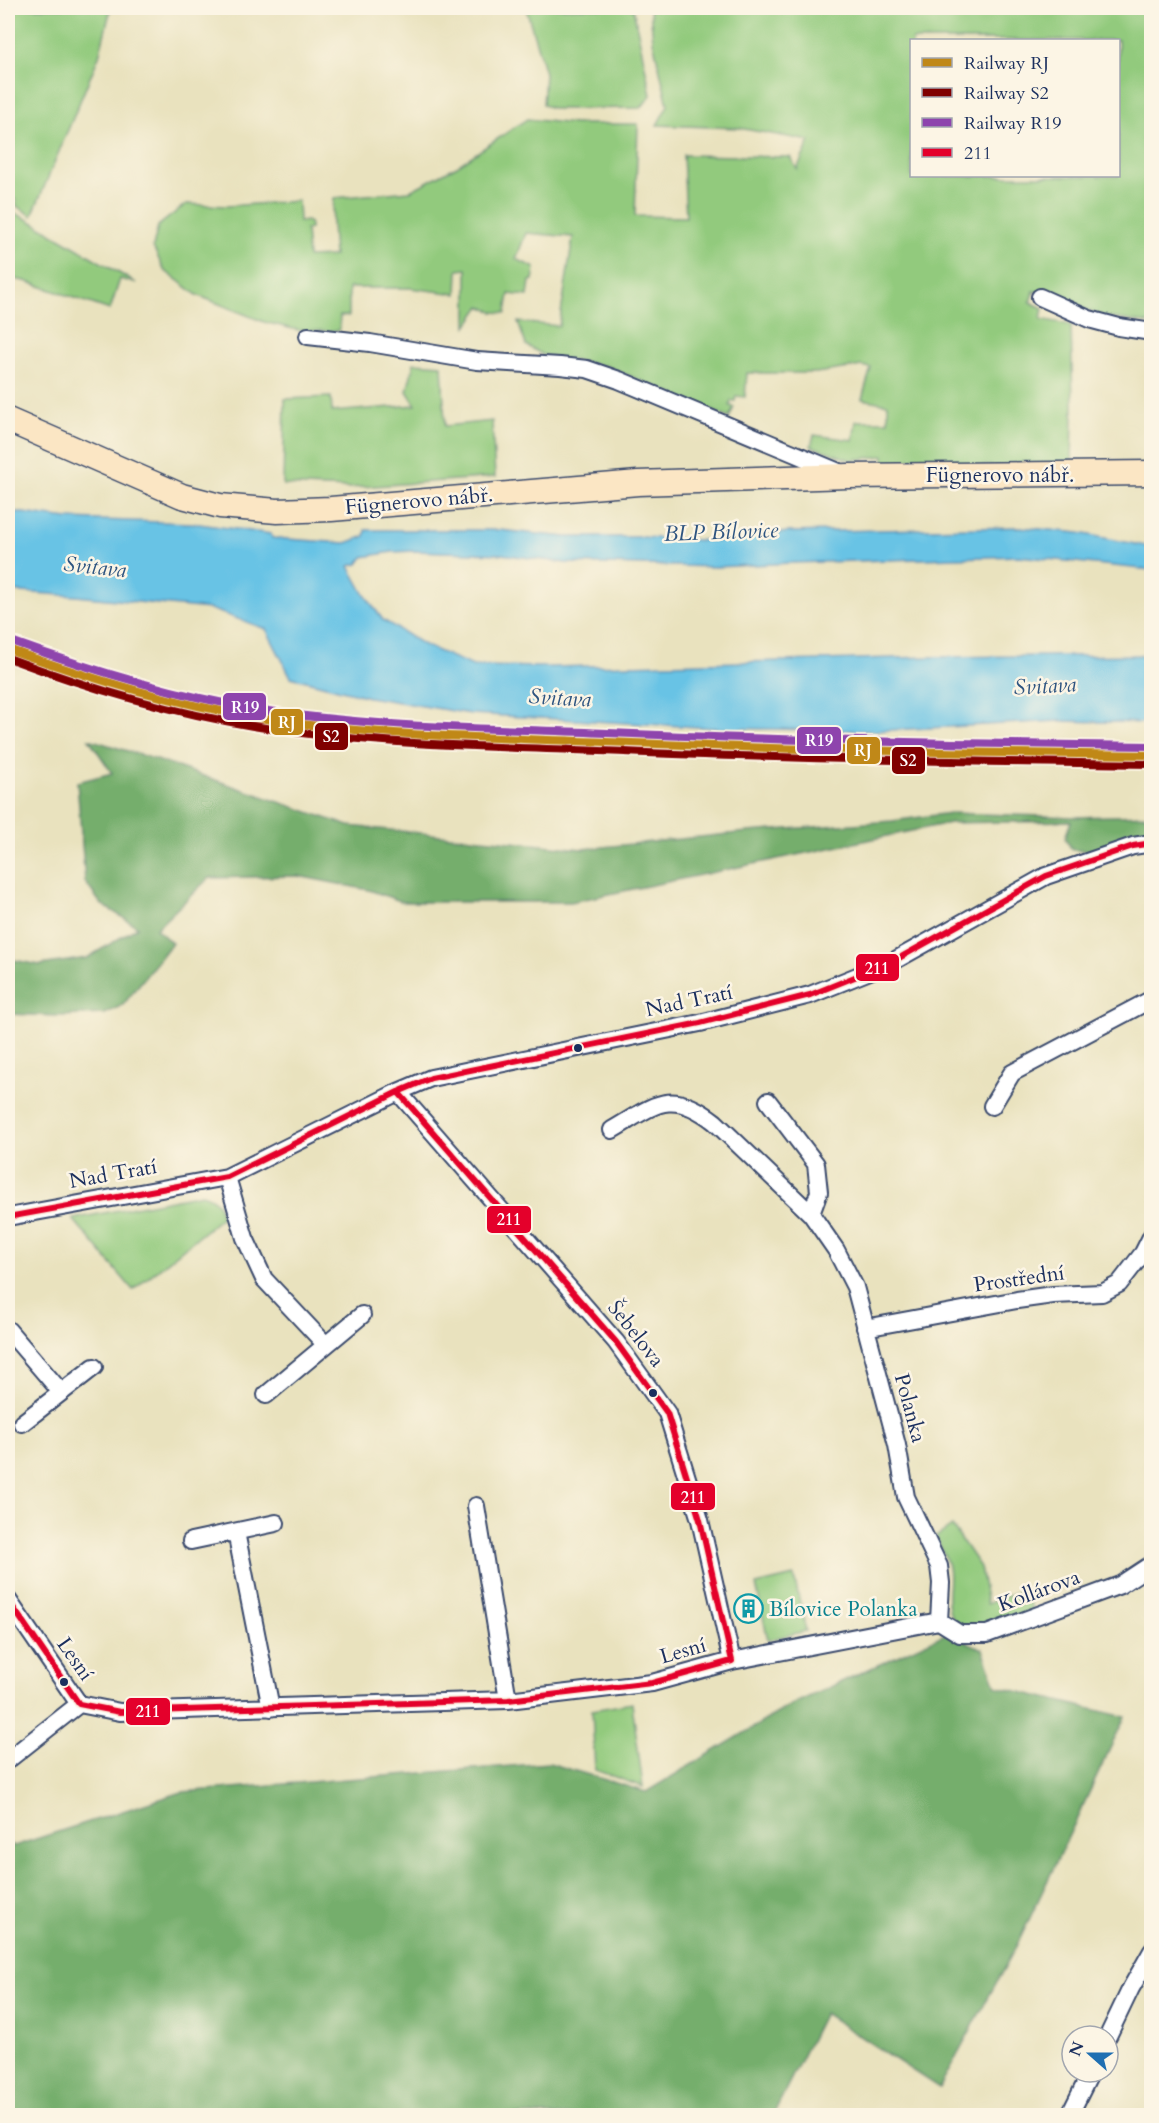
<svg xmlns="http://www.w3.org/2000/svg" width="1159" height="2123" font-family="Cardo,serif">
<style>
.green{fill:#92ca7d;stroke:#567c6e;stroke-width:1.5;fill-rule:evenodd}
.forest{fill:#75ae6c;stroke:#486e65;stroke-width:1.5}
.water{fill:#67c3e5;stroke:#4179a2;stroke-width:1.5}
.lines{fill:none;stroke-linecap:round;stroke-linejoin:round}
.street-casing{stroke:#3a4a6c;stroke-width:20}
.secondary-casing{stroke:#3a4a6c;stroke-width:27}
.street{stroke:#fff;stroke-width:16}
.secondary{stroke:#fbe6c4;stroke-width:24}
.bus-1-casing{stroke:#fcf5e5;stroke-width:10}
.bus-1{stroke:#e4002b;stroke-width:6}
.rail-1-casing{stroke:#fcf5e5;stroke-width:12}
.rail-2-casing{stroke:#fcf5e5;stroke-width:12}
.rail-3-casing{stroke:#fcf5e5;stroke-width:12}
.rail-1{stroke:#c08818;stroke-width:8}
.rail-2{stroke:#800000;stroke-width:8}
.rail-3{stroke:#8e44ad;stroke-width:8}
.bus-dot{fill:#1b2f5e;stroke:#fcf5e5;stroke-width:2}
.labels{text-anchor:middle;dominant-baseline:central;stroke-width:5;stroke-linejoin:round;paint-order:stroke}
.street-label{font-size:21px;fill:#1b2f5e;stroke:#fcf5e5}
.culture-label{font-size:21px;fill:#0d838f;stroke:#fcf5e5;text-anchor:start}
.water-label{font-size:22px;font-style:italic;fill:#2e5480;stroke:#fcf5e5}
.line-badge{stroke:#fcf5e5;stroke-width:2}
.badge-label{font-size:16px;text-anchor:middle;font-weight:bold;fill:#fff}
</style>
<rect width="100%" height="100%" fill="#fcf5e5"/>
<filter id="ink" filterUnits="userSpaceOnUse"><feTurbulence type="fractalNoise" baseFrequency=".0167" numOctaves="2"/><feDisplacementMap in="SourceGraphic" scale="12" xChannelSelector="R" yChannelSelector="G"/><feConvolveMatrix kernelMatrix="1 2 1 2 8 2 1 2 1" color-interpolation-filters="sRGB"/></filter>
<filter id="wash" filterUnits="userSpaceOnUse"><feTurbulence type="fractalNoise" baseFrequency=".008" numOctaves="4" result="noise"/><feDisplacementMap in="SourceGraphic" scale="24" xChannelSelector="R" yChannelSelector="G"/><feGaussianBlur stdDeviation="1.35" result="paint"/><feColorMatrix in="noise" values="0 0 0 0 0 0 0 0 0 0 0 0 0 0 0 0 0 1.4 0 .05"/><feComposite in="paint" operator="in"/></filter>
<g filter="url(#wash)">
<rect width="100%" height="100%" fill="#e9e2be"/>
<path class="green" d="M8 8H111L99 56 32 216 15 205 17 201 14 199 8 210 29 220 136 283 120 279 110 310 25 281 8 278Z
M526 8H633L651 95 641 108 555 109 543 105 545 73Z
M650 8H1151V324L1105 317 1034 291 1030 302 1043 308 1041 319 1071 325 1073 407 1072 466H883L884 456 851 460 811 446 814 435 853 440 856 421H888V404L862 399 871 368 862 366 816 373H747L745 397 736 396 735 401H731L730 406 734 407 729 418 606 366 543 355 526 345 518 322 559 326 573 237 526 233 516 259 535 268 533 280 530 281 528 296 509 294 506 313 493 312 481 306 467 326V269L458 270 457 294 410 288H349V316H340L339 331 298 330 264 322 197 295 164 270 153 247 158 226 186 204 227 206 298 201 299 222 307 221 310 224V229L306 230 308 257 334 256 332 223 334 198 410 191 457 166 527 119 575 124H638L635 216 686 217 683 155 790 157 797 169 810 141 739 128 657 125 668 105 653 41ZM912 40H1118V176H912Z
M414 363 442 365 445 426 492 421 495 477 348 488 283 485 285 399 331 397 332 412 416 405 407 391Z
M202 1194C215 1198 219 1203 222 1217L133 1290 73 1219Z
M952 1526 980 1567 987 1604 1024 1589 1033 1611C1013 1618 959 1641 950 1613 945 1598 951 1581 948 1567 946 1557 940 1546 936 1537Z
M794 1576 806 1631 768 1640 756 1585Z
M632 1703 643 1787 595 1770 592 1710Z"/>
<path class="forest" d="M89 739 157 760 349 826 583 849 748 832 892 821 950 813 1073 817 1151 815V835L1089 851 1072 850 1065 838 1071 821 950 823 571 902H403L369 890 298 876 209 878 156 929 172 943 123 1005 105 1014 58 1016 8 1014V959L40 965 87 958 138 927 101 904 85 882 77 782 112 773Z
M947 1633 983 1649 996 1686 1125 1717 1019 1941 939 2088 824 2013 773 2115 8 2116V1843L14 1846 182 1792 549 1763 646 1792 789 1706Z"/>
<path class="water" d="M8 511 68 519 192 523 271 534 272 538 346 543 365 536 366 530H500L566 537H641L717 541 788 532 1020 527 1079 533 1151 547V570L1019 556 790 563 717 567 566 563 501 554 415 551 392 552 363 557 358 564 349 566 365 595 383 620 426 646 473 666 551 667 932 657 1151 655V723L1060 721 873 731 716 728 471 714 369 697 291 677 266 629 210 609 76 596 8 591Z"/>
</g>
<g filter="url(#ink)">
<g class="lines">
<defs>
<path id="street" d="M1040 297 1089 319 1119 327 1152 332
M308 336 370 343 477 361 560 366 587 369 619 380 841 473
M398 1092 616 1342 667 1413 700 1520 732 1661
M768 1101 816 1164 819 1192 811 1214
M992 1106 1012 1073 1152 999
M612 1130C655 1105 670 1087 715 1122L811 1214 836 1250 855 1287 897 1445 906 1497 939 1566 941 1583 939 1621
M227 1177 245 1238 264 1279 326 1345
M8 1217 227 1177 398 1092 431 1078 700 1023 810 995 892 962 1046 876 1133 846 1152 843
M865 1328 1017 1300 1053 1295 1102 1293 1119 1284 1143 1253 1152 1235
M8 1330 61 1392
M266 1395 362 1315
M22 1423 94 1367
M476 1506 508 1700
M236 1532 271 1708
M191 1541 276 1523
M8 1600 79 1704 120 1712 508 1700 652 1683 732 1661 939 1621
M939 1621 960 1634H987L1120 1585 1152 1564
M8 1760 79 1704
M1108 2036 1131 1988 1152 1951
M1069 2116 1091 2072"/>
<path id="secondary" d="M8 420 182 496 220 506 277 511 331 509 638 483 848 476 1152 473"/>
</defs>
<use href="#street" class="street-casing"/>
<use href="#secondary" class="secondary-casing"/>
<use href="#street" class="street"/>
<use href="#secondary" class="secondary"/>
<defs>
<path id="bus-1" d="M398 1092 616 1342 667 1413 700 1520 732 1661
M8 1217 227 1177 398 1092 431 1078 700 1023 810 995 892 962 1046 876 1133 846 1152 843
M8 1600 79 1704 120 1712 508 1700 652 1683 732 1661"/>
</defs>
<use href="#bus-1" class="bus-1-casing"/>
<use href="#bus-1" class="bus-1"/>
<defs>
<path id="rail-1" d="M8 649C88 678 169 703 254 717 370 737 489 737 606 742 788 750 970 753 1152 755"/>
<path id="rail-2" d="M8 658C88 688 169 712 253 726 368 745 485 746 600 751 784 759 968 762 1152 764"/>
<path id="rail-3" d="M11 641C91 670 172 695 256 709 372 728 490 728 608 733 789 741 970 744 1152 746"/>
</defs>
<use href="#rail-1" class="rail-1-casing"/>
<use href="#rail-2" class="rail-2-casing"/>
<use href="#rail-3" class="rail-3-casing"/>
<use href="#rail-1" class="rail-1"/>
<use href="#rail-2" class="rail-2"/>
<use href="#rail-3" class="rail-3"/>
</g>
</g>
<defs>
<symbol id="building-ring" viewBox="-11 -11 22 22"><circle r="9.5" fill="#fcf5e5" stroke="#0f9aa8" stroke-width="1.5"/><path d="M-4-6H4V6H1V3H-1V6H-4ZM-2.5-4.3h1.7v1.8h-1.7ZM.8-4.3h1.7v1.8H.8ZM-2.5-1h1.7V.8h-1.7ZM.8-1h1.7V.8H.8Z" fill="#0f9aa8"/></symbol>
</defs>
<g fill-rule="evenodd">
<use href="#building-ring" x="732" y="1592" width="33" height="33"/>
</g>
<g class="bus-dot">
<circle cx="578" cy="1048" r="5"/>
<circle cx="653" cy="1393" r="5"/>
<circle cx="64" cy="1682" r="5"/>
</g>
<g class="labels">
<g class="street-label">
<text x="1000" y="475">Fügnerovo nábř.</text>
<text transform="translate(419 501) rotate(-5)">Fügnerovo nábř.</text>
<text transform="translate(689 1001) rotate(-12)">Nad Tratí</text>
<text transform="translate(113 1174) rotate(-10)">Nad Tratí</text>
<text transform="translate(1019 1279) rotate(-8)">Prostřední</text>
<text transform="translate(636 1334) rotate(52)">Šebelova</text>
<text transform="translate(910 1408) rotate(75)">Polanka</text>
<text transform="translate(1039 1591) rotate(-20)">Kollárova</text>
<text transform="translate(683 1651) rotate(-16)">Lesní</text>
<text transform="translate(75 1659) rotate(55)">Lesní</text>
</g>
<g class="culture-label">
<text x="769" y="1609">Bílovice Polanka</text>
</g>
<g class="water-label">
<text transform="translate(721 532) rotate(-2)">BLP Bílovice</text>
<text transform="translate(95 567) rotate(6)">Svitava</text>
<text transform="translate(1045 686) rotate(-3)">Svitava</text>
<text transform="translate(560 698) rotate(3)">Svitava</text>
</g>
</g>
<g class="line-badge">
<rect x="222" y="692" width="45" height="29" rx="6" fill="#8e44ad"/>
<rect x="270" y="708" width="34" height="28" rx="6" fill="#c08818"/>
<rect x="314" y="722" width="35" height="29" rx="6" fill="#800000"/>
<rect x="796" y="726" width="46" height="29" rx="6" fill="#8e44ad"/>
<rect x="846" y="736" width="35" height="29" rx="6" fill="#c08818"/>
<rect x="891" y="746" width="35" height="29" rx="6" fill="#800000"/>
<rect x="855" y="953" width="45" height="29" rx="6" fill="#e4002b"/>
<rect x="486" y="1205" width="46" height="29" rx="6" fill="#e4002b"/>
<rect x="670" y="1482" width="46" height="29" rx="6" fill="#e4002b"/>
<rect x="125" y="1697" width="46" height="29" rx="6" fill="#e4002b"/>
</g>
<g class="badge-label">
<text x="245" y="713">R19</text>
<text x="287" y="728">RJ</text>
<text x="331" y="742">S2</text>
<text x="819" y="746">R19</text>
<text x="863" y="756">RJ</text>
<text x="908" y="766">S2</text>
<text x="877" y="974">211</text>
<text x="509" y="1225">211</text>
<text x="693" y="1503">211</text>
<text x="148" y="1717">211</text>
</g>
<rect width="1159" height="2123" fill="none" stroke="#fcf5e5" stroke-width="30"/>
<rect x="910" y="39" width="210" height="138" fill="#fcf5e5" stroke="#a2a6af" stroke-width="1.5"/>
<rect x="922" y="58" width="30" height="9" fill="#c08818" stroke="#a2a6af" stroke-width="1.5"/>
<text x="964" y="69" font-size="18" fill="#1b2f5e">Railway RJ</text>
<rect x="922" y="88" width="30" height="9" fill="#800000" stroke="#a2a6af" stroke-width="1.5"/>
<text x="964" y="99" font-size="18" fill="#1b2f5e">Railway S2</text>
<rect x="922" y="118" width="30" height="9" fill="#8e44ad" stroke="#a2a6af" stroke-width="1.5"/>
<text x="964" y="129" font-size="18" fill="#1b2f5e">Railway R19</text>
<rect x="922" y="148" width="30" height="9" fill="#e4002b" stroke="#a2a6af" stroke-width="1.5"/>
<text x="964" y="159" font-size="18" fill="#1b2f5e">211</text>
<g transform="translate(1090 2054) rotate(291)"><circle r="28" fill="#fcf5e5" stroke="#a2a6af" stroke-width="1.5"/>
<path d="M0-4.5L10 22L0 15L-10 22Z" fill="#1f6fb2"/>
<text y="-9" font-size="16" font-weight="bold" text-anchor="middle" fill="#1b2f5e">N</text>
</g>
</svg>
